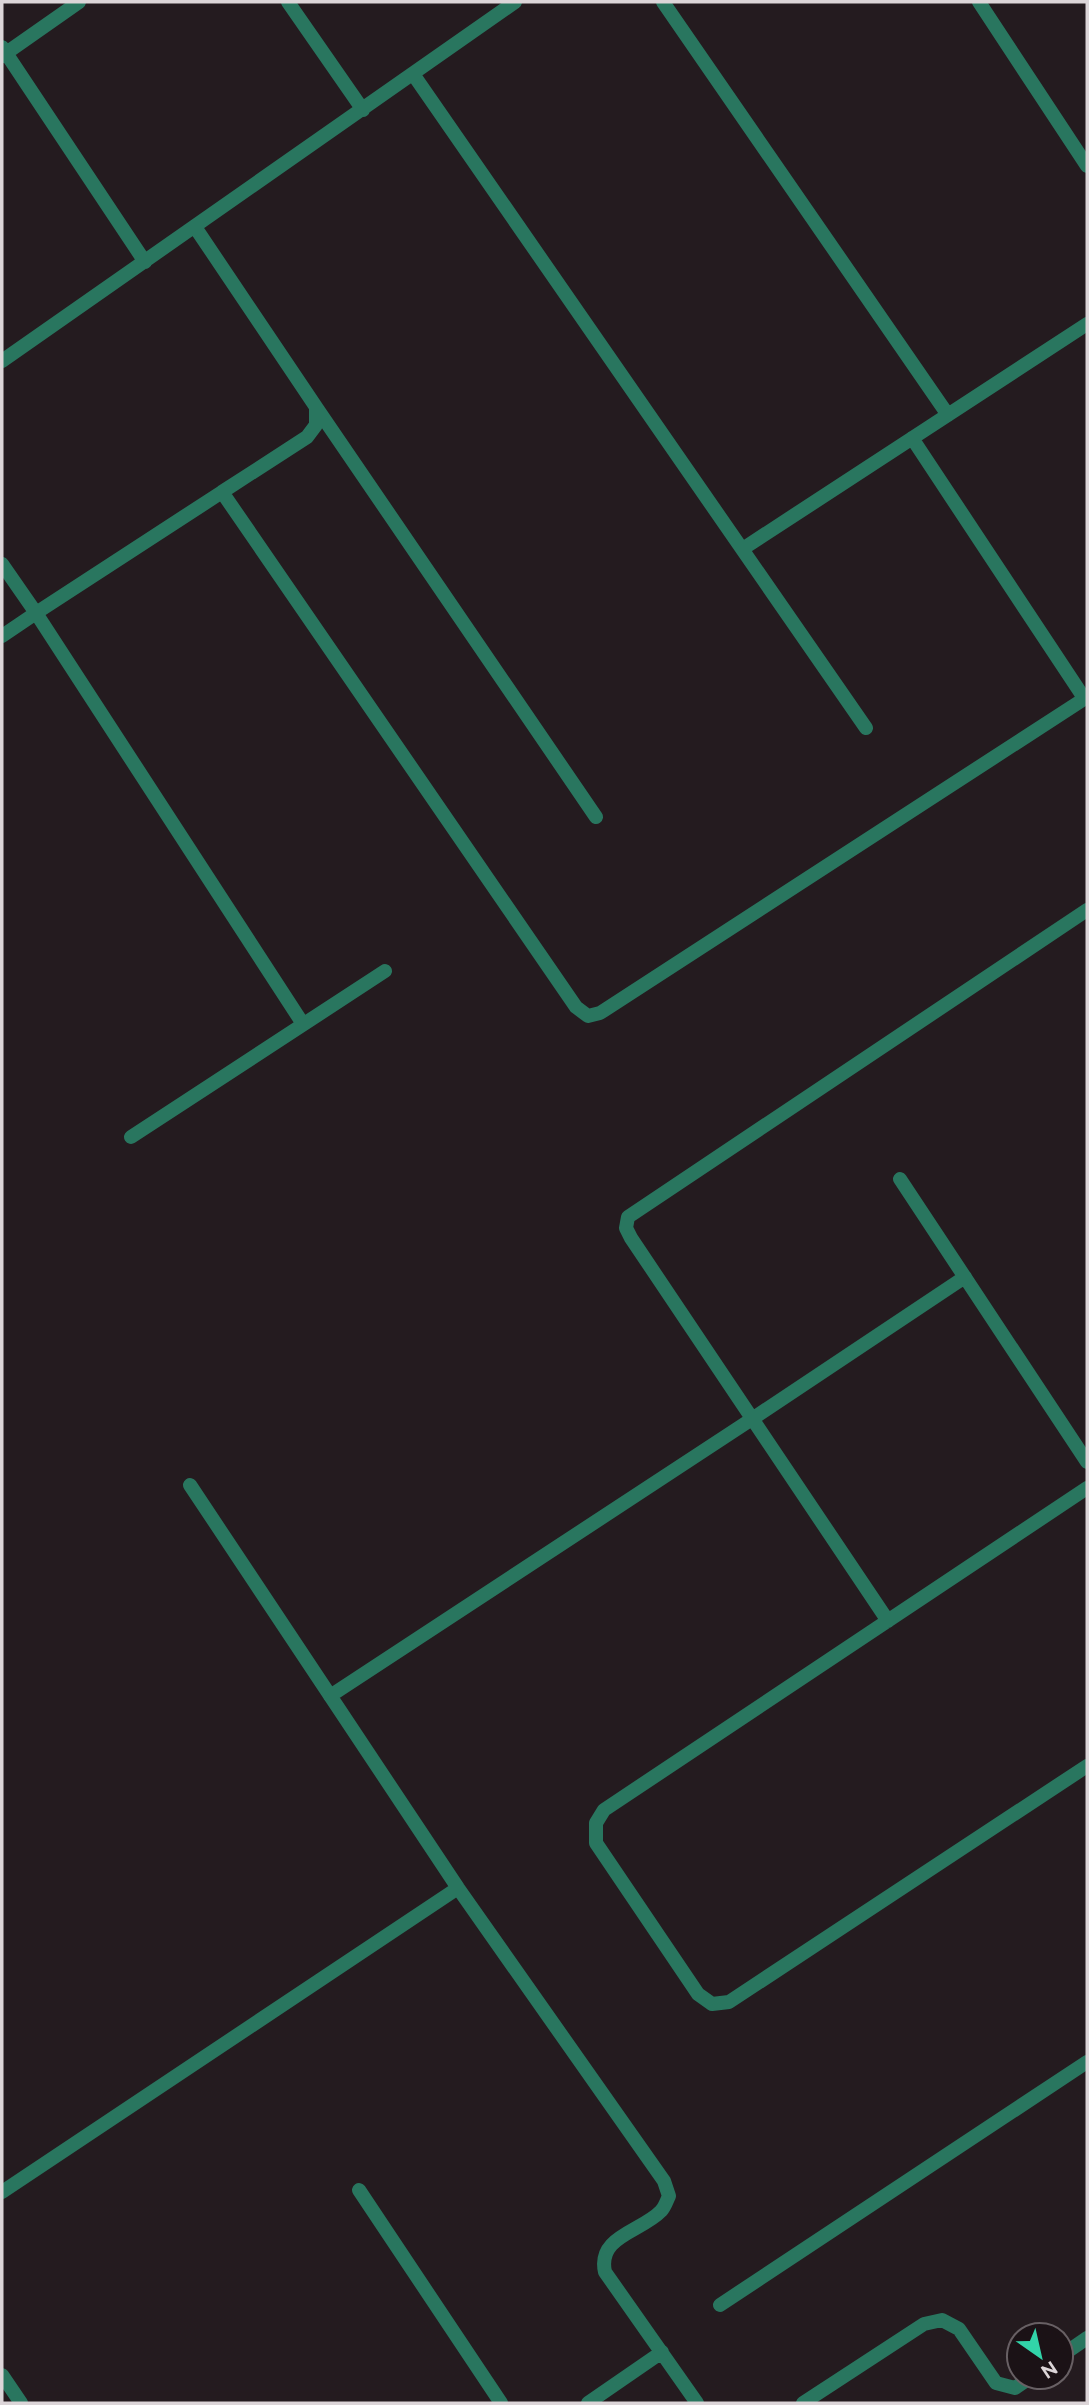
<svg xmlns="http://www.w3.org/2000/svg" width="1089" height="2405" font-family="Raleway,sans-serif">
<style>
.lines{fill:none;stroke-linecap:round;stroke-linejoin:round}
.street{stroke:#29765f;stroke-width:14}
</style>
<rect width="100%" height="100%" fill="#241b1f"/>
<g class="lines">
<path class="street" d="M288 2 363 110
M663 2 948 415
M979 2 1087 166
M2 47 145 262
M2 56 79 2
M413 74 866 728
M195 227 316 407V425L307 437 222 492
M2 361 515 2
M316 407 596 817
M912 438 1084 698
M744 548 1087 324
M2 564 36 613 222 492 576 1007 588 1016 600 1013 1087 697
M2 636 36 613 303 1024
M131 1137 385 971
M900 1179 1087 1462
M190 1485 458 1888 664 2181 669 2196C667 2200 665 2207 661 2211 641 2232 597 2236 605 2272L697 2403
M1087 1488 604 1810 596 1823V1843L698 1994 712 2004 729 2002 1087 1766
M888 1621 631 1238 626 1228 628 1217 1087 910
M330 1696 752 1419 965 1277
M359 2190 501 2403
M2 2192 458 1888
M720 2305 1087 2062
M1061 2356 1087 2338
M2 2375 21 2403
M588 2403 662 2352
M803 2403 924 2324 942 2320 959 2329 996 2383 1015 2388 1031 2377"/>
</g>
<rect width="1089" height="2405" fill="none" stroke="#dcd5d8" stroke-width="7"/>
<g transform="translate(1040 2356) rotate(146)"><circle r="33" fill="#1b1216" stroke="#686064" stroke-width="2"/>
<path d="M0-5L12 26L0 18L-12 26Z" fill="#32d4a9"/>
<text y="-10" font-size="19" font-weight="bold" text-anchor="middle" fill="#dcd5d8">N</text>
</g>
</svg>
